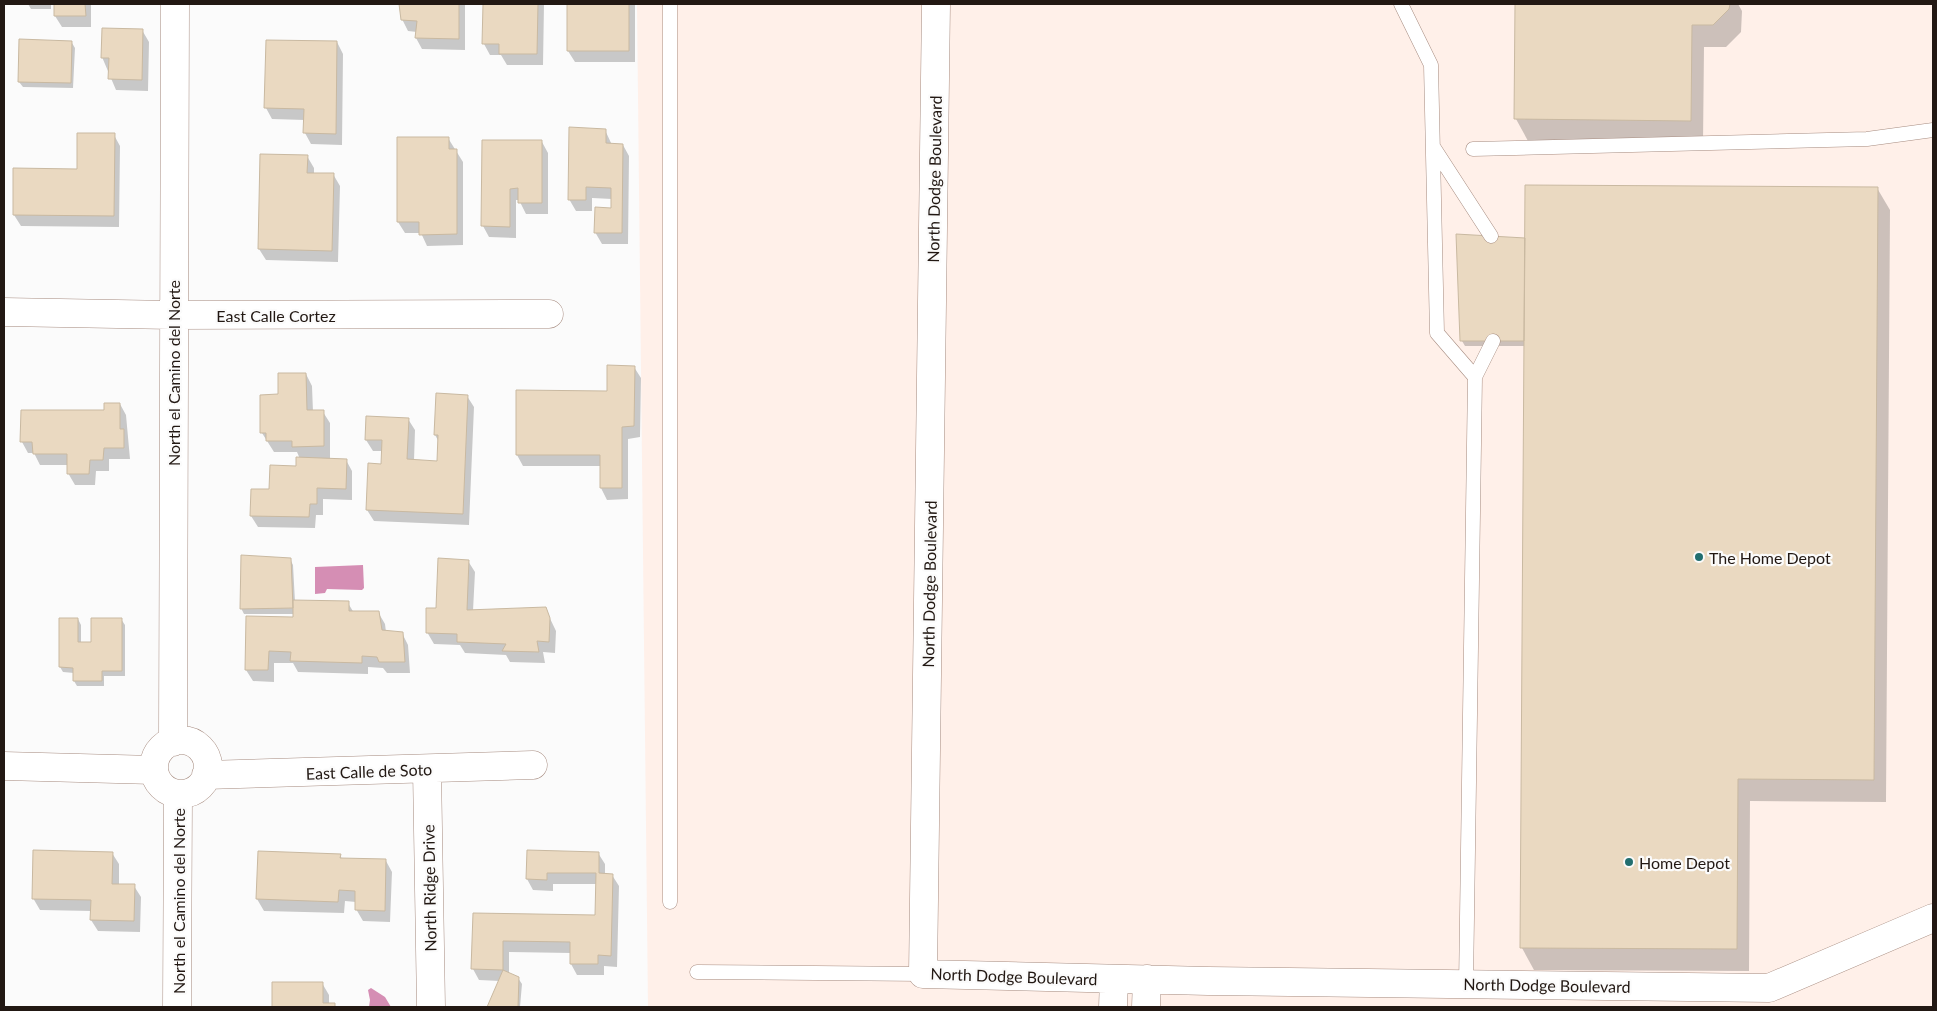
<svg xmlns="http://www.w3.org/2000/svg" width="1937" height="1011" font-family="Lato,sans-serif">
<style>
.built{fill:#fff0e9}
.water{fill:#d58eb4}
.shadow{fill:#0003}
.building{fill:#ead9c1;stroke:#c9b9a1}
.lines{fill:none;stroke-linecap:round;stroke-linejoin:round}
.service-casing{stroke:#a78c80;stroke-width:15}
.minor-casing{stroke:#a78c80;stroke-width:29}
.service{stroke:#fff;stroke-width:14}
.minor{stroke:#fff;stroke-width:28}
.poi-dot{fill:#226e6f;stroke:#fbfbfb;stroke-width:2}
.labels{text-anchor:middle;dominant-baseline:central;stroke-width:4.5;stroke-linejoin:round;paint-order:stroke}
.street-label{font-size:16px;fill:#221813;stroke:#fbfbfb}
.poi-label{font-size:16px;fill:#221813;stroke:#fbfbfb;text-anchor:start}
</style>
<rect width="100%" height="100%" fill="#fbfbfb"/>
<path class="built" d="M637 4H1933V1007H648Z"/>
<path class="water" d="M363 565 364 588 362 590 327 589 325 593 315 594V567Z
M371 988 385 997 391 1007H369L370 1000 368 990Z"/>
<path class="shadow" d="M28 4H51V9H31Z
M55 4H91V27H62L55 16Z
M400 4H465V50L422 49 416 38 417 32 408 31 402 19Z
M484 4H544L543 65H507L501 55H490L484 44Z
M568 4H635V62H575L568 51Z
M1517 4H1738L1742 11 1741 32 1726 47H1704L1703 143 1528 141 1516 119Z
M142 30 149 42 148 91 116 90 102 57Z
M337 42 343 54 342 145 311 144 305 133V120L272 119 266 108Z
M72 43 75 48 73 88 23 87 19 82Z
M605 130 612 145H623L629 156 628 244H602L595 232 612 209V199L592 198V211H576L569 199Z
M114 135 120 146 119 227 21 226 14 215 78 170Z
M448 138 463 162V245L427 246 421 233H405L398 222Z
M542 142 548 153V214H526L519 200H516V238L489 237 483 226Z
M307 156 314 168V174H333L340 186 338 262 266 260 259 249Z
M1877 188 1890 210 1886 802 1750 801 1749 971 1534 970 1522 948 1525 346H1465L1462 341 1526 240Z
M634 367 641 378 640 437 628 439V499L607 500 601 488V466H523L517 455 608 392Z
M306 374 312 386 313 412H323L330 423V459L346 460 352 471V500L323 499V515H316L315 528 258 527 251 516 270 490 297 467 300 459 297 452H274L262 433 279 396Z
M467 396 474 407 469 525 374 521 367 510 382 466 383 451H373L366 440 408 419 415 430 414 461 439 462V442L435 435Z
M120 404 126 415 130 459H109V471H96L95 485H75L68 473V465H40L34 453H28L22 442 105 412Z
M290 559 293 565 295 602 348 603 354 613 378 612 385 624 386 632 402 633 408 645 410 673H387L383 668 368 667V674L298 672 293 663H274V682L253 681 246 670 294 619V614H244L241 608Z
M468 561 475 572 473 611 545 608 556 631 555 653 543 652 545 663 510 662 506 655 465 653 460 645 434 644 427 632 437 610Z
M78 619 81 625V643L92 644 121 619 125 625V676H104V686H77L74 681V673L63 672 60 667Z
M259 852 340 855 342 859 386 861 392 872 390 922 363 921 356 909V902L345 901 344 913 264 911 257 899Z
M112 853 119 864V885L134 886 141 897 140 932 98 931 91 920 92 911 40 910 33 898Z
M598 853 605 864V875H612L619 886 617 967 604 966V975H577L571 964V953L509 952V974L518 978 522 984 520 1007H488L500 981 479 980 473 969 474 914 597 917V884H553V891L533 890 527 879Z
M273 983H322L329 995V1004H334L336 1007H273Z"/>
<path class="building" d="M54 4H85L86 16H54Z
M399 4H459V39L415 38 417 21 401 20Z
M483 4H538L537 54H499V44H482Z
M567 4H629V51H567Z
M1515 4H1730L1729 9 1713 25H1692L1691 121 1514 119Z
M102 28 143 29 142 80 108 79 109 58H101Z
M19 39 72 41 71 83 18 82Z
M266 40 337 41 336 134 303 133 304 109 264 108Z
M569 127 606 129V143L623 144 622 233H594L595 207 611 208V188L586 187V200H568Z
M77 133H115L114 216 13 215V168L77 169Z
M397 137H449V149H457V234L419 235V222H397Z
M482 140H542V203H518V188L510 189V227L481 226Z
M260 154 308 155 307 173H334L332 251 258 249Z
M1525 185 1878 187 1874 780 1738 779 1737 949 1520 948Z
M1456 234 1525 238 1524 341H1460Z
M607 365 635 366 634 426 622 427V488H600V455H516V390L607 391Z
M278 373H306L307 410H324V446L292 447V441H266V433H260V395L278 394Z
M436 393 468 395 463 514 366 510 368 463 381 464 382 440H365L366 416 409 418 407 459 437 461 438 435H434Z
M104 403H120V429H124V448H104L103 460H90L89 474H67V454H33L32 442H20L21 410H104Z
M296 457 347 459 346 489 317 488V504H310L309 517 250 516 251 489H269L270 465 296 466Z
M241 555 291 558 293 608 240 609Z
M438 558 469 560 467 610 546 607 550 618 549 642 537 641 539 652 502 651 506 644 457 642V634L426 633V608H436Z
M293 600 349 601V611H379L382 630 403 632 405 662H379L377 657 362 656V663L290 661 291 652 269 651 268 670H245L246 616 293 617Z
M59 618H78V642H91V618H122V671H102V681H73V668L59 667Z
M33 850 113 852 112 884H135L134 921 90 920 91 900 32 899Z
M527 850 599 852V873L613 874 611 956 598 955V964H570V942L503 941V970L471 969 473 913 595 915 596 873H547V880L526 879Z
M258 851 341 854 340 858 386 859 385 911 355 910V891L339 890 338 902 256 899Z
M503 970 519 977 518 1007H487Z
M272 982H323V1003H335V1007H272Z"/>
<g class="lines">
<defs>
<path id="service" d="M1401 4 1431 65 1437 333 1475 377 1466 985
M1434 148 1491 236
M1473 149 1867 139 1933 130
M1475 377 1493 341
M670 902V4
M697 972 923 974"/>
<path id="minor" d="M936 4 923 974 1208 981 1769 988 1933 918
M4 312 173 315 549 314
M154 767a27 27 0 1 1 54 0a27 27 0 1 1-54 0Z
M173 742 175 4
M4 766 154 770
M427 770 431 1007
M206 775 533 765
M177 1007 178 794
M1113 1007 1114 979
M1146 1007 1147 979"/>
</defs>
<use href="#service" class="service-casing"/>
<use href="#minor" class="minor-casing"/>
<use href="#service" class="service"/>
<use href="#minor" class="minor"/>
</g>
<g class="poi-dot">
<circle cx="1699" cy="557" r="5"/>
<circle cx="1629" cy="862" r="5"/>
</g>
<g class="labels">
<g class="street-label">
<text transform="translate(934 179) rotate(-89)">North Dodge Boulevard</text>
<text x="276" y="315">East Calle Cortez</text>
<text transform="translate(173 373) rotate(-90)">North el Camino del Norte</text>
<text transform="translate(929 584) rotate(-89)">North Dodge Boulevard</text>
<text transform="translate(369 771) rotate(-2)">East Calle de Soto</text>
<text transform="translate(429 888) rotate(-91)">North Ridge Drive</text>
<text transform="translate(178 901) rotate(-90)">North el Camino del Norte</text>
<text transform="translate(1014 976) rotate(2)">North Dodge Boulevard</text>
<text transform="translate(1547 985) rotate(1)">North Dodge Boulevard</text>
</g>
<g class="poi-label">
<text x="1709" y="557">The Home Depot</text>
<text x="1639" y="862">Home Depot</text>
</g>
</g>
<rect width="1937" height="1011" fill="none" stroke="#221813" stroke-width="10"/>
</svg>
